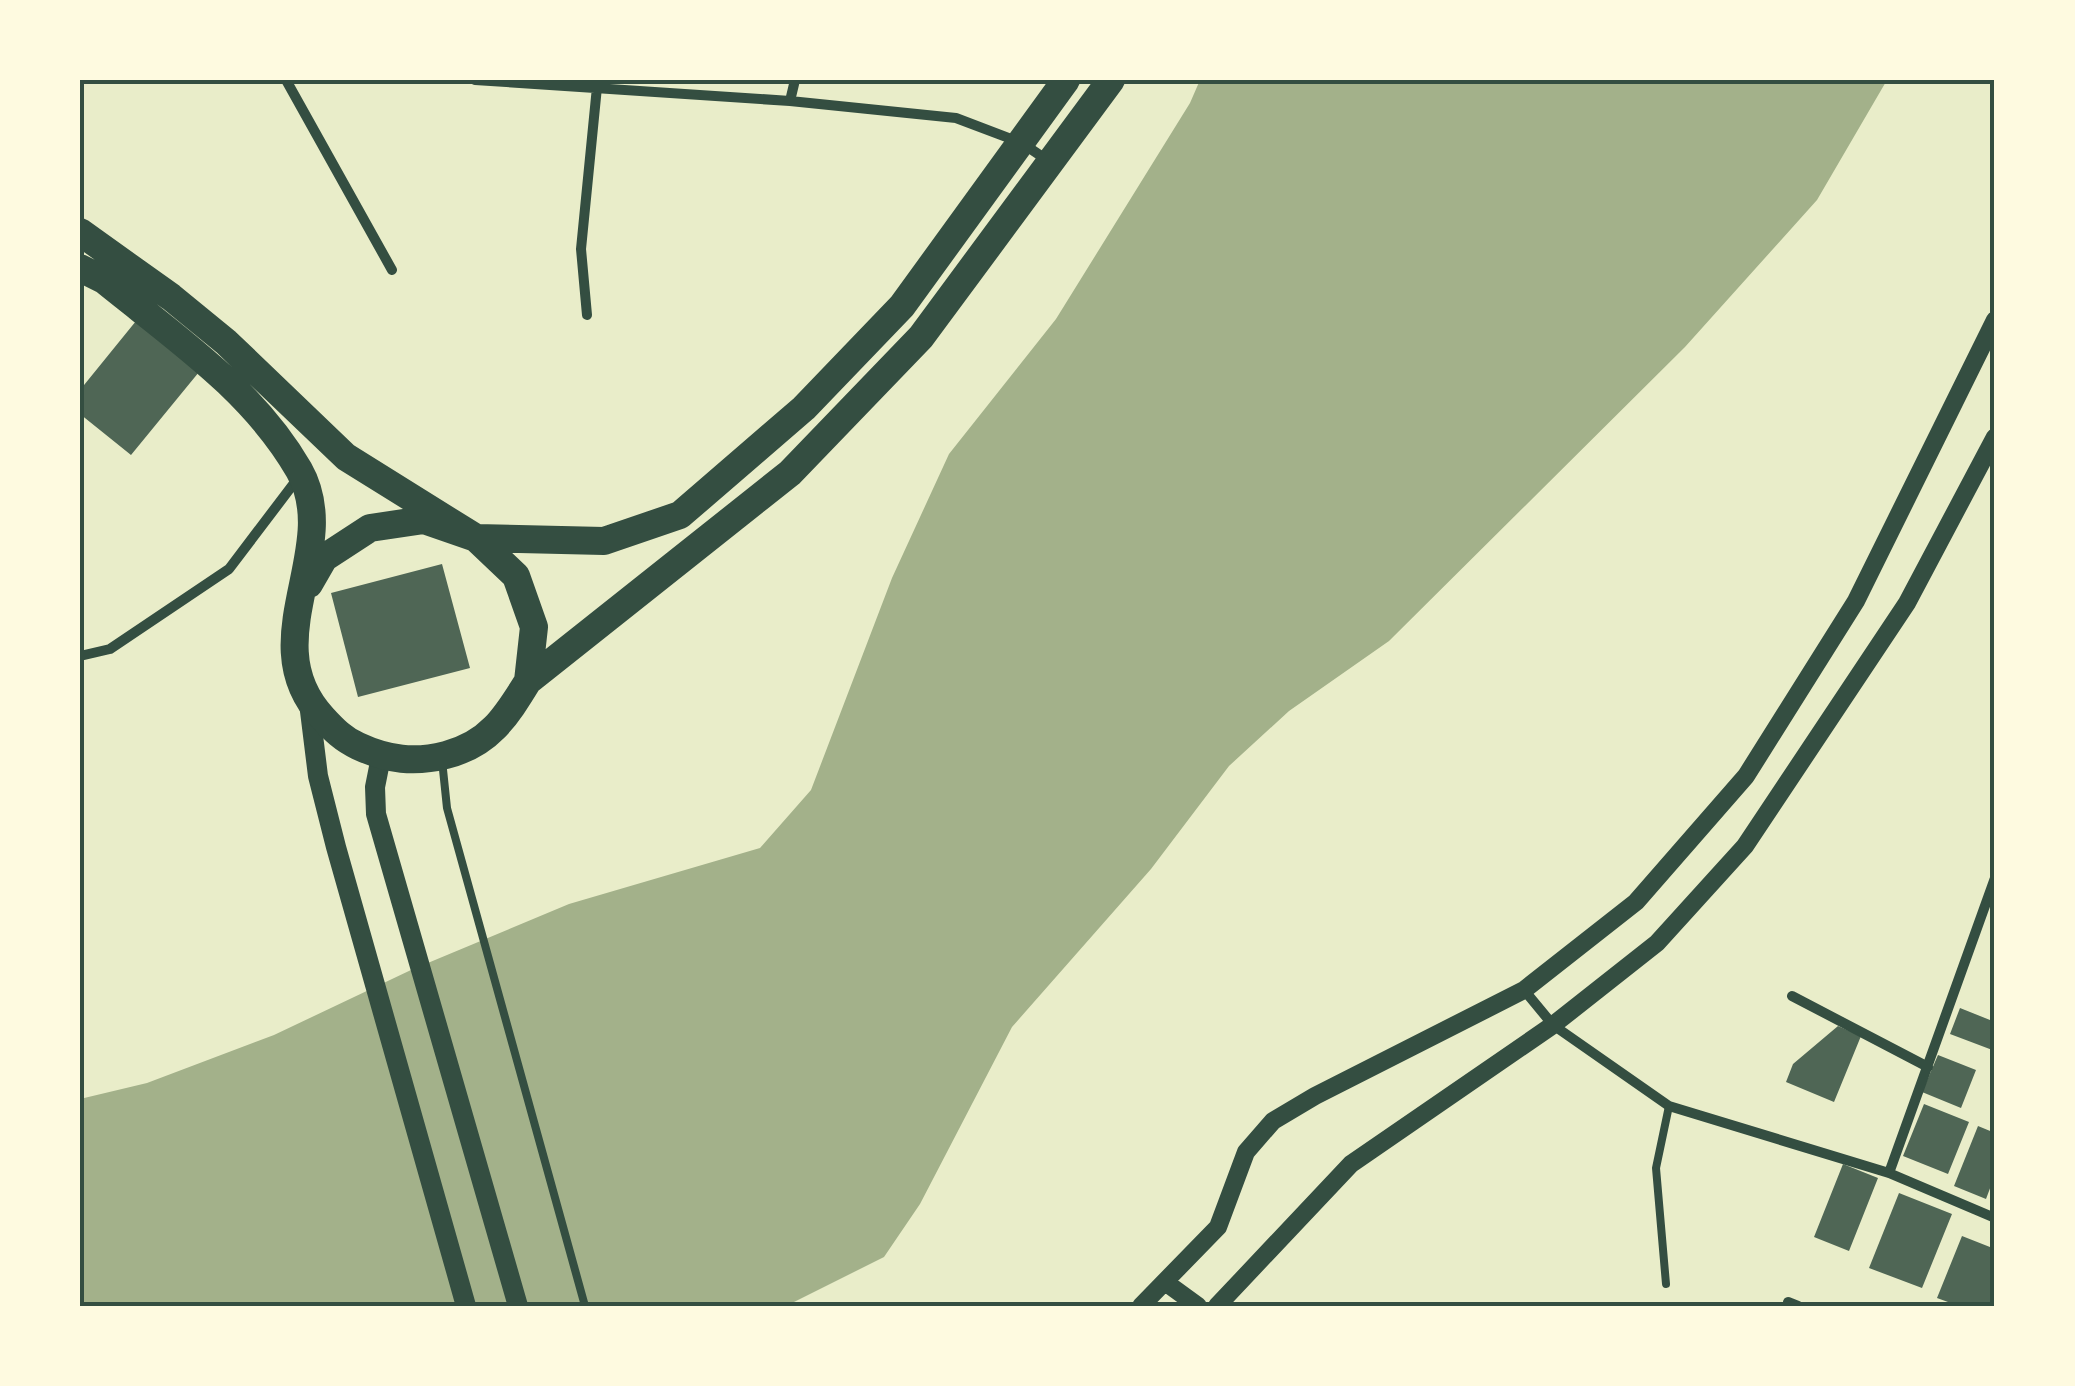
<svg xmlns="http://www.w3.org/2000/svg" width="2075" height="1386" font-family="'Asap Condensed',sans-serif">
	<rect width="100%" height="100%" fill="#e9edc9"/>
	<path fill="#a3b18a" d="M1200,80h687l-70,120 -132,147 -296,294 -100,70 -60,55 -78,103 -139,158 -92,177 -36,53 -98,49h-706v-207l67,-16 127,-48 137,-65 158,-66 191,-56 51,-58 81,-212 57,-124 107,-135 134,-216z"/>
	<path fill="#4f6655" d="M136,321l63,51 -68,83 -51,-41v-24z
		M442,564l28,104 -112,29 -27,-104z
		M1960,1008l35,14v29l-45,-17z
		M1838,1026l23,10 -27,66 -48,-20 7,-18z
		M1938,1055l38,15 -15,38 -39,-16z
		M1924,1104l45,18 -21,52 -45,-18z
		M1978,1126l17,7v42l-9,24 -32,-13z
		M1843,1164l35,14 -29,73 -35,-14z
		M1899,1193l53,21 -30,74 -53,-20z
		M1962,1236l33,13v57h-36l-22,-8z"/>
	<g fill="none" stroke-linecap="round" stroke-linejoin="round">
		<path stroke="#344e41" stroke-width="8" d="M442,760l5,48 138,498
			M1666,1284l-10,-116 13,-62"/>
		<path stroke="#344e41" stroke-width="10" d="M286,80l106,190
			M475,80l315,21 166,17 66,25 25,17
			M790,101l5,-21
			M587,315l-6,-66 16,-162
			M80,656l30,-7 119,-80 69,-91
			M1524,990l29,35 116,81 220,67 106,45
			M1792,996l136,71
			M1889,1173l106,-295
			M1788,1302l10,4"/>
		<path stroke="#344e41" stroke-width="18" d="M1165,1282l33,24
			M1141,1306l77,-79 28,-75 27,-31 42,-25 209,-106 112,-88 110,-126 110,-175 139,-281
			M1217,1306l134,-142 202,-139 104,-82 88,-97 162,-243 88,-166"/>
		<path stroke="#344e41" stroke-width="20" d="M309,703l9,73 18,71 130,459
			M381,757l-6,30 1,27 142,492"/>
		<path stroke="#344e41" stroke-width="28" d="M80,232l91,65 55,45 120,115 130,81 128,3 76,-26 124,-107 98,-102 164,-226
			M80,268l24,12c70,57 149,110 195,190 45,79 -48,171 24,248 11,12 20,21 35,28 30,14 57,17 88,9 43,-11 60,-38 82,-74l262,-208 131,-136 190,-257
			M309,584l15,-26 46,-30 54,-8 52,18 40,38 18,51 -6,54"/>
	</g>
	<rect width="2075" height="1386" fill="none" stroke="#fefae0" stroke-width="165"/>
	<rect x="82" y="82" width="1910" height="1222" fill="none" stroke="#344e41" stroke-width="4"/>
</svg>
